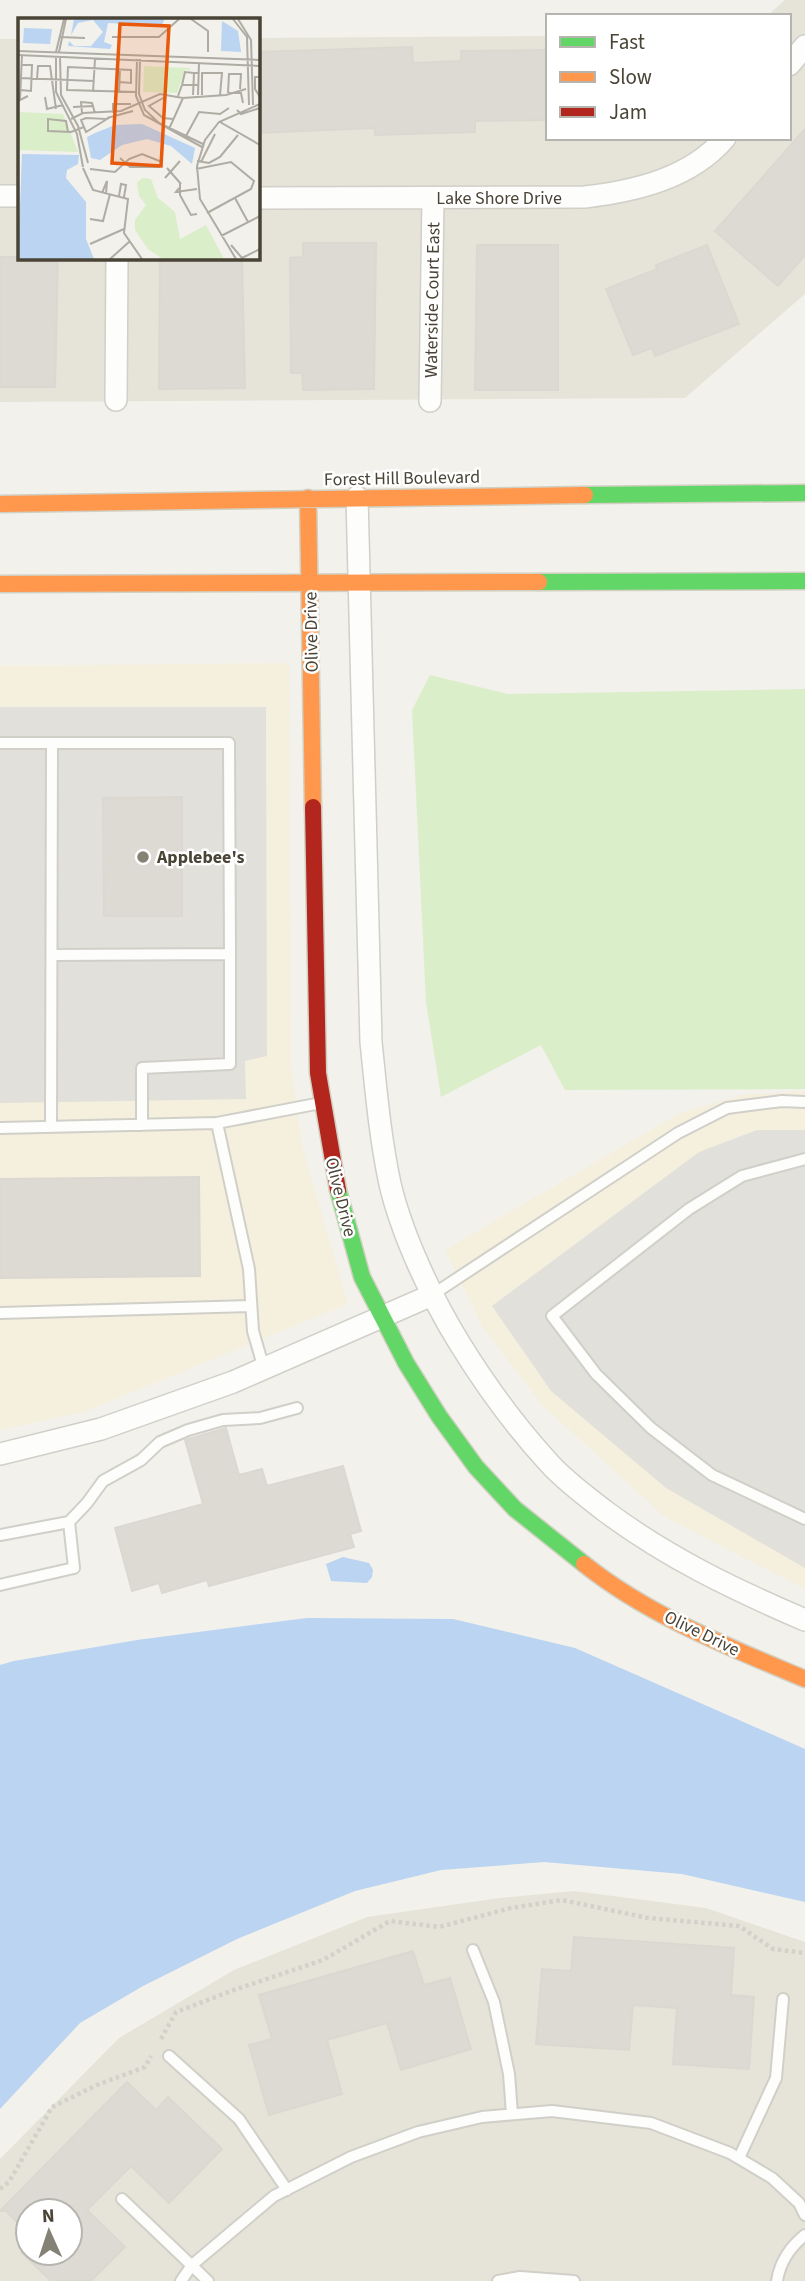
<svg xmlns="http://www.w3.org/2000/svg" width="805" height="2281" font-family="'Source Sans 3',sans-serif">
	<rect width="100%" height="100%" fill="#f2f1eb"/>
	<path fill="#e6e4d8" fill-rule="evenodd" d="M785,0h20v294l-120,104 -685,4v-363h19v218h238v-219l291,-2v102h241v-122h-22z
		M574,1891l132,17 99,34v339h-805v-122l119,-121 115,-68 133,-53 133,-19zM28,2211h42v42h-42z"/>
	<path fill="#f5efde" d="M289,663l2,401 11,82 46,158 -264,108 -84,18v-764z
		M805,1091v498l-140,-72 -122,-111 -60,-78 -38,-78 235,-137 62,-18z"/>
	<path fill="#dbeeca" d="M430,675l78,19 297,-5v400l-240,1 -24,-45 -100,52 -15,-95 -14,-292z"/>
	<path fill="#e1e0da" d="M0,707h266l1,349 -22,5 1,38 -246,4z
		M757,1130h48v438l-139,-80 -115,-97 -59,-85 207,-154z"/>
	<path fill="#bad4f2" d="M343,1557l26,6 4,7 -1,7 -5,6 -36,-2 -5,-17z
		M307,1618l146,1 122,29 230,101v153l-123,-28 -138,-12 -103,8 -86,21 -118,48 -94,47 -63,37 -80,86v-444l14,-4 123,-21z"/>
	<path fill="#dcdad3" stroke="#dbd8d1" stroke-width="2" d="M412,47l1,16 48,-2v-10l87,-1v70l-73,1v11l-100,3v-7l-118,5v-81z
		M805,129v126l-27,31 -63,-55z
		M303,243h73l-2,146 -71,1 -1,-17h-11l-1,-115 13,-1z
		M477,245h81v145h-83z
		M707,245l32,79 -84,32 -3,-8 -19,7 -27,-66 51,-20 -1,-4z
		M0,257h58l-3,130h-55z
		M160,257h82l3,131 -86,1z
		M182,797v119h-78l-1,-118z
		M199,1177l1,99 -200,2v-99z
		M226,1428l13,47 23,-6 5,17 76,-20 18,65 -11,3 4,13 -145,39 -2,-6 -45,13 -3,-10 -27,8 -17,-63 88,-24 -18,-64z
		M574,1937l160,11 -3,47 23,2 -5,72 -76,-5 4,-56 -44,-3 -4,45 -93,-6 6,-75 29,2z
		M413,1951l11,34 26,-7 21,71 -70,21 -14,-47 -60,17 15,54 -73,21 -20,-70 23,-6 -13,-44z
		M127,2082l29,28 12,-13 54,52 -53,54 -38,-37 -44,44 38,37 -34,34h-40l-29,-28h48v-42h-42v22l-22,-22h-6z"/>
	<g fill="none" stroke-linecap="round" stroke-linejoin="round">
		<defs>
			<path id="lane" d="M0,743h229l1,211 -178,1
				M217,1123l32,146 4,62 11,38
				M142,1125v-57l88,-4v-110
				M51,1127l1,-384
				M0,1128l217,-5 104,-20
				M805,1159l-63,17 -53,33 -137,107 44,58 55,54 61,47 93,44
				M432,1295l246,-162 49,-25 55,-7 23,1
				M0,1313l251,-7
				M0,1535l69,-13 18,-19 16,-22 38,-21 19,-18 28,-12 35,-10 37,-2 37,-10
				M0,1585l74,-17 -5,-46
				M473,1950l21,52 15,72 3,40
				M169,2056l70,63 48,71
				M739,2158l37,-80 7,-79
				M122,2199l86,82
				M181,2281l11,-16 82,-69 77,-39 67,-25 64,-15 70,-6 99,12 79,30 42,25 27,25 6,12
				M498,2281l22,-4 54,4
				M777,2281c3,-19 13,-34 28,-46"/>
			<path id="street" d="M789,65l16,-19
				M0,196h19
				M257,198l328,-1c51,-6 106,-19 140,-59
				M116,400l1,-143
				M430,401l3,-203
				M357,497l14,545c5,48 9,95 19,142 12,51 42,115 70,160 26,42 55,82 89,119 16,18 37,33 56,48 63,47 128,78 200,109
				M0,1454l101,-25 132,-47 199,-87"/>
			<path id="fast" d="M585,495l220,-2
				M539,582l266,-1
				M338,1190l24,87 44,86 33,53 37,51 39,42 69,55"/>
			<path id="slow" d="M308,498l5,309
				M0,504l585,-9
				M0,584l539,-2
				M584,1564c65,52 145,83 221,115"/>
			<path id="jam" d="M313,807l5,266 20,117"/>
		</defs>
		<use href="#lane" stroke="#d0cfc8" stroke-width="14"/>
		<use href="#street" stroke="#d0cfc8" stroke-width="24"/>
		<use href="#fast" stroke="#d2d0c2" stroke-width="19"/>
		<use href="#slow" stroke="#d2d0c2" stroke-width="19"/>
		<use href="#jam" stroke="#d2d0c2" stroke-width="19"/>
		<path stroke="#d2d1ca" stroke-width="4.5" stroke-dasharray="3.5 3.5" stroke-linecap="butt" d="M161,2039l15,-27 58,-22 89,-30 67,-39 49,6 72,-19 51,-8 86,18 91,8 34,23 32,4
			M0,2189l9,-7 43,-75 45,-22 48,-18 6,-11"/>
		<use href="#lane" stroke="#fdfdfc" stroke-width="10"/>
		<use href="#street" stroke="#fdfdfc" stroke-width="21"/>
		<use href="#fast" stroke="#63d668" stroke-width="16"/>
		<use href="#slow" stroke="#ff974d" stroke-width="16"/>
		<use href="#jam" stroke="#b3261e" stroke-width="16"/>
	</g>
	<circle fill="#848175" stroke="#fff" stroke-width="2.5" cx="143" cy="857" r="7"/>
	<g text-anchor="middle" stroke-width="5" stroke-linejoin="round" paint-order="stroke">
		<g font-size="18" fill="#494436" stroke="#fff">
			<text x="499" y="204">Lake Shore Drive</text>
			<text transform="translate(432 300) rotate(-89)" y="6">Waterside Court East</text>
			<text transform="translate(402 478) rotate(-1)" y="6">Forest Hill Boulevard</text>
			<text transform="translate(311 632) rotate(-91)" y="6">Olive Drive</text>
			<text transform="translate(341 1197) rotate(76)" y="6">Olive Drive</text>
			<text transform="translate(702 1633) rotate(26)" y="6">Olive Drive</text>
		</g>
		<g font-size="18" font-weight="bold" fill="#494436" stroke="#fff" text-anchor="start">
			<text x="157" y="863">Applebee's</text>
		</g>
	</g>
	<g transform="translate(18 18)">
		<rect width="242" height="242" fill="#f2f1eb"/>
		<path d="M126,48l46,2v2h-5l-8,23 -34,-1zM0,94l45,2 15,38 -60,-2zM124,160l9,1 7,19 17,14 5,27 26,-14 18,34h-61l-15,-10 -13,-19v-10l11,-15 -7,-9 -2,-13z" fill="#dbeeca"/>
		<path d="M56,1h90v2l-3,5 -53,-3 -4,19 8,3 -2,4 -42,-3 1,-5 5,5h17l12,-14 -10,-12 -15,3 -7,12zM204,3l16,10 3,21 -20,-1zM6,10l28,1 -2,15 -27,-1zM124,106l53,24 -3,16 -21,-18 -24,-7 -25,6 -22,15 -9,-2 -4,-21 8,-4 20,-8zM4,136l57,1 -1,9 -11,6 -1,8 20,24v37l8,20h-76z" fill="#bad4f2"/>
		<path fill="none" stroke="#aeaca3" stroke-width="2" d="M173,1l17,12v21M215,1l14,18 2,68M220,1l13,21 2,65M42,19l25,1M94,19h47l20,-18M0,33l242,9M38,34l8,-33M41,34l7,-33M0,37l242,11M4,37l-2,45 8,-4M38,39v35l21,42 6,33M42,39l1,38 17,31 10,37M119,41l-1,37 8,19 58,32M122,41l-1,35 6,16 14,13 44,21M242,59h-5v12l5,8M2,60l74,3M19,61l1,-13h12l6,43M102,64l11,1v-13l-63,-3 -1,23 69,2M164,67l3,-13 9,1M2,72l11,1 1,-26h-10M75,74l2,-33M101,75l1,-24M210,75l1,-19h12l-1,15M211,75h12l2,10M175,77l1,-22h4M180,77l1,-32M184,77v-22h20l-2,22M160,78l4,-11h16M27,79l2,12 16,-4M147,79l-16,9 14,12 10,1M55,89l21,-1M219,92l4,4 19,-6M64,95l-1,-11 11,1 3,10M95,95v-9h18M89,100l26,-7M53,101l12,-6 38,-2 39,-17 23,4M89,101l-21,13 -5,-12 5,-2zM202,104l40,23M151,111l14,-31 43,-3 20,-6M50,114l-2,-11 -18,-2v12l23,1 13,-5M168,118l13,-24 21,2 9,-6M102,140l10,9h30M179,143l12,2 11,-6 18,-22M183,144l14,-28M65,150l10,22 35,9 -4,34 18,26M149,150l14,16M72,151l25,3 14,-13 13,-5 20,8M178,151l35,-7 23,19 -3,8 -44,24M147,160l15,-17M162,165v12l11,20 6,-1M161,170l-3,4 21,-3M84,175l5,-12 -1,13M101,178l2,-12 5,1 -2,12M217,180l13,24M72,201l13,2 7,-27M203,218l39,-20M72,226l34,-15M213,227l11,13 18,-9M92,241l19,-17M218,241l-36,-60 -3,-33 8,-26 14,-18 41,-18"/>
		<path fill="#e8590c" fill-opacity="0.15" stroke="#e8590c" stroke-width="3.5" d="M102,6l49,2 -8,140 -49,-3z"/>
		<rect width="242" height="242" fill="none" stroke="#494436" stroke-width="3.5"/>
	</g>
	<rect x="546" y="14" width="245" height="126" fill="#ffffff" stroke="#b6b4af" stroke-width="2"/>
	<rect x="560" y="37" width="35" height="10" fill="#63d668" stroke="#b6b4af" stroke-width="2"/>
	<text x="609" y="49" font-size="21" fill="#494436">Fast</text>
	<rect x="560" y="72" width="35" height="10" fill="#ff974d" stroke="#b6b4af" stroke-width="2"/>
	<text x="609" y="84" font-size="21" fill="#494436">Slow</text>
	<rect x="560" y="107" width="35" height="10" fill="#b3261e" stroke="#b6b4af" stroke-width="2"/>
	<text x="609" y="119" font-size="21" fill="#494436">Jam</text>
	<g transform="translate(49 2232) rotate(357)"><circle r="33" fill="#ffffff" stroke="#b6b4af" stroke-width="2"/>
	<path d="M0-5L12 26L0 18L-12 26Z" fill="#848175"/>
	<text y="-10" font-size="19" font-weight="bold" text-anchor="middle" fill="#494436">N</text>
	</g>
</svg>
